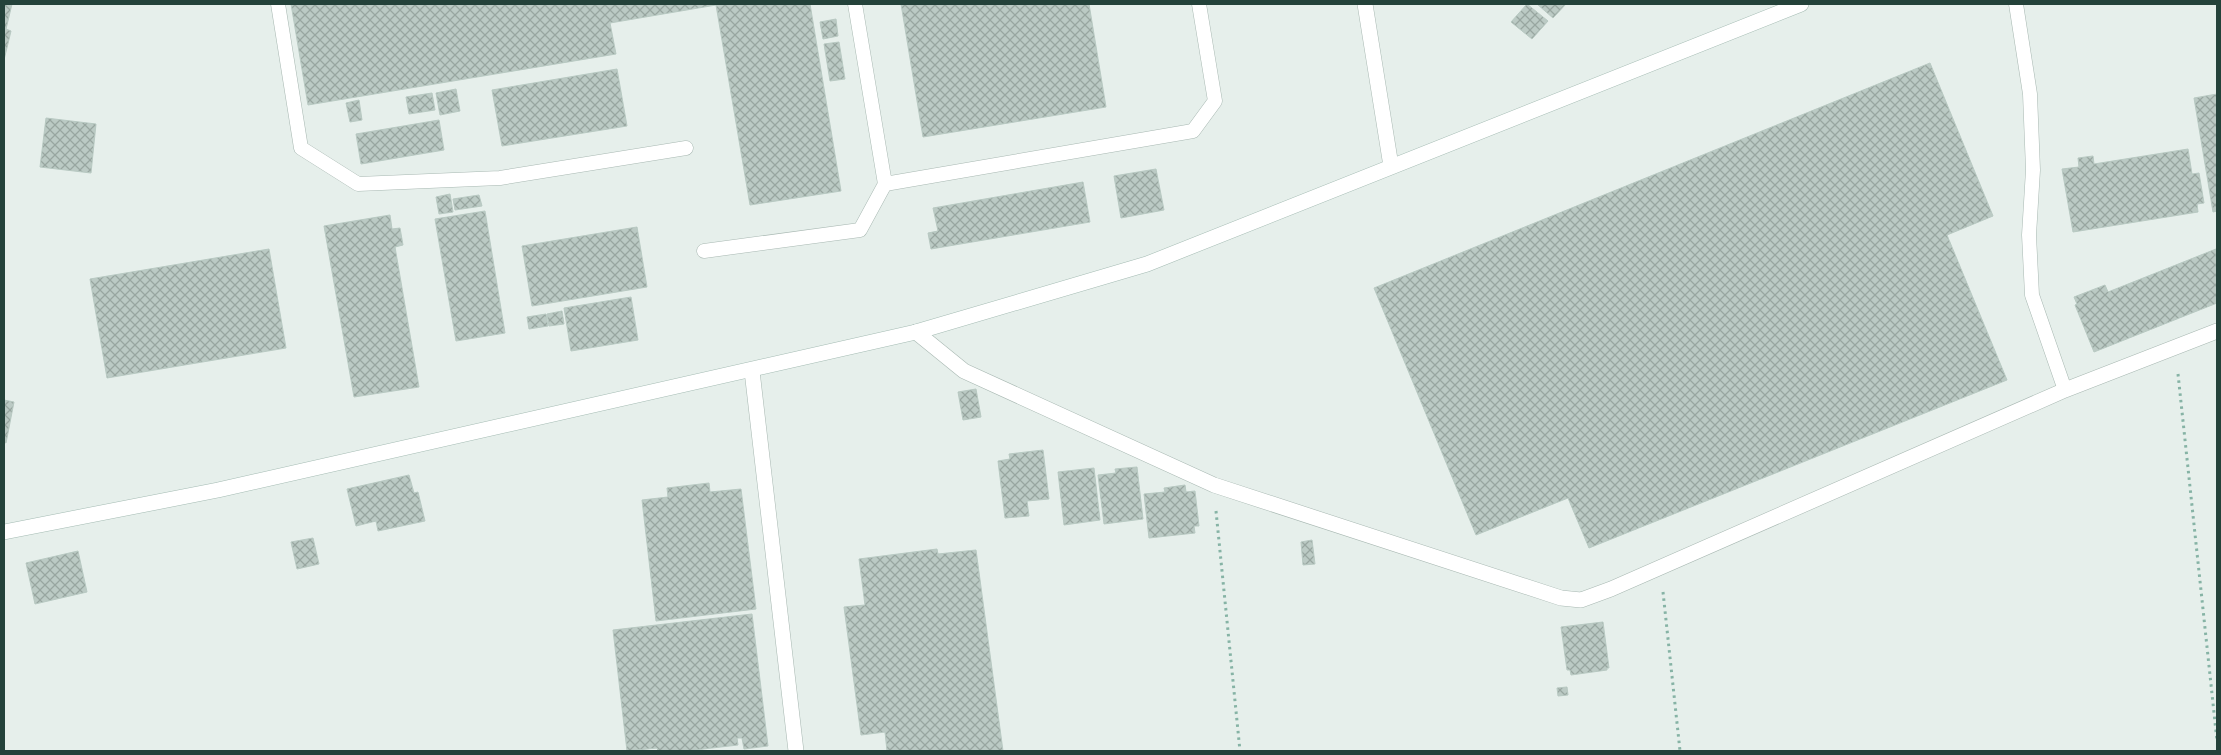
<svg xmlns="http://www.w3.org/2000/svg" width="2221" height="755" font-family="Quicksand,sans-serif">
	<defs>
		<pattern id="building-cross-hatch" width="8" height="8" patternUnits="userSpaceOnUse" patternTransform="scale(1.25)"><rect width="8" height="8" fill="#bbcac4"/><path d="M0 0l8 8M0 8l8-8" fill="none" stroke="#98a6a0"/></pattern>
	</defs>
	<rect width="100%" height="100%" fill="#e6efeb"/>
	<path fill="url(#building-cross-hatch)" stroke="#b8c9c2" d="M4,4h8l-6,25 5,2 -7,29z
		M291,4h519l31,187 -91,14 -34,-200 -106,18 6,31 -308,51z
		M901,4h188l17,103 -183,30z
		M1527,4l21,17 -16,18 -21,-17z
		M1537,4h29l-13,14z
		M836,19l2,17 -15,3 -3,-17z
		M839,42l6,37 -15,2 -6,-37z
		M1930,63l63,153 -46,19 60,145 -418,168 -21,-50 -92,37 -102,-247z
		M617,69l10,57 -125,20 -10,-56z
		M456,89l4,22 -20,4 -4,-22z
		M432,93l3,17 -26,4 -3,-17z
		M2217,94v117l-4,1 -19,-114z
		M359,100l3,20 -12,2 -4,-19z
		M46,118l50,6 -5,49 -51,-6z
		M439,120l5,30 -83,14 -5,-30z
		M2188,149l4,25 7,-1 5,30 -7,1 1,8 -125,20 -11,-63 17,-2 -1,-9 15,-2 1,8z
		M1156,169l8,41 -43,8 -7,-42z
		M1083,182l7,40 -159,27 -3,-16 10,-2 -5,-23z
		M450,194l3,18 -14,2 -3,-17z
		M479,195l3,11 -27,4 -2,-11z
		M485,211l20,122 -49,8 -21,-122z
		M390,215l2,14 8,-1 3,17 -8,2 24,140 -65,10 -30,-171z
		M637,227l10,60 -115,19 -10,-60z
		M269,249l17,99 -179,30 -17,-99z
		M2216,249l1,54 -123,49 -19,-47 2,-1 -3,-7 31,-12 3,7z
		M631,297l7,43 -67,11 -7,-43z
		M562,311l2,13 -15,2 -2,-12z
		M546,314l2,12 -19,3 -2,-12z
		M976,389l5,28 -18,3 -5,-28z
		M4,400l10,2 -8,41 -2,-1z
		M1043,450l6,49 -22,2 2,15 -24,2 -7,-57 12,-2 -1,-5z
		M1137,467l6,52 -39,5 -6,-49 18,-2 -1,-4z
		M1094,468l6,52 -36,5 -6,-53z
		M409,475l5,18 4,-1 7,29 -47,10 -2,-10 -20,5 -9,-37z
		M709,483l1,9 31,-3 15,120 -100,12 -14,-121 26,-3 -1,-9z
		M1185,485l1,7 9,-1 4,35h-5l1,7 -46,5 -5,-44 21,-2 -1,-4z
		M313,538l6,26 -22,5 -6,-27z
		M1312,540l3,24 -12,1 -2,-23z
		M937,549l1,5 38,-4 27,201h-116l-2,-19 -24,3 -17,-128 21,-2 -6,-46z
		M78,551l9,41 -52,12 -9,-41z
		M752,614l16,132 -24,3 -2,-11h-5l1,7 -52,6h-28l-1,-3 -30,3 -14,-121z
		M1603,622l6,46h-2v2l-36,5 -1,-5h-3l-6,-43z
		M1567,687l1,8 -10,1 -1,-8z"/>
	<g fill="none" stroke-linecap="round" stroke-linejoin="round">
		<defs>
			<path id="lane" d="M278,4l23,144 57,36 142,-6 186,-30
				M2016,4l14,90 3,76 -4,65 3,60 33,95
				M885,184l308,-53 22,-30 -16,-97
				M704,251l156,-21 25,-46 -30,-180"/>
			<path id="street" d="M1365,4l26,162
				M916,332l48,39 250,114 347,113 20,2 30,-11 454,-199 152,-59
				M752,371l44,380"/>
			<path id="secondary" d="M4,532l214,-42 698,-158 231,-68 654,-260"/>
		</defs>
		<use href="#lane" stroke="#a8b8b2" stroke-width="15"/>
		<use href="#street" stroke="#a8b8b2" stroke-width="16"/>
		<use href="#secondary" stroke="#a4bbb3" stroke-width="16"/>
		<path stroke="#86b3a5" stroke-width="3" stroke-dasharray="2.5 4" stroke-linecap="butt" d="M2178,374l39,367
			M1216,511l24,240
			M1663,592l17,159"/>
		<use href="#lane" stroke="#fff" stroke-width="14"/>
		<use href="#street" stroke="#fff" stroke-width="15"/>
		<use href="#secondary" stroke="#fff" stroke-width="15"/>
	</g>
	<rect width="2221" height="755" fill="none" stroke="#24423a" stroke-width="10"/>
</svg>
